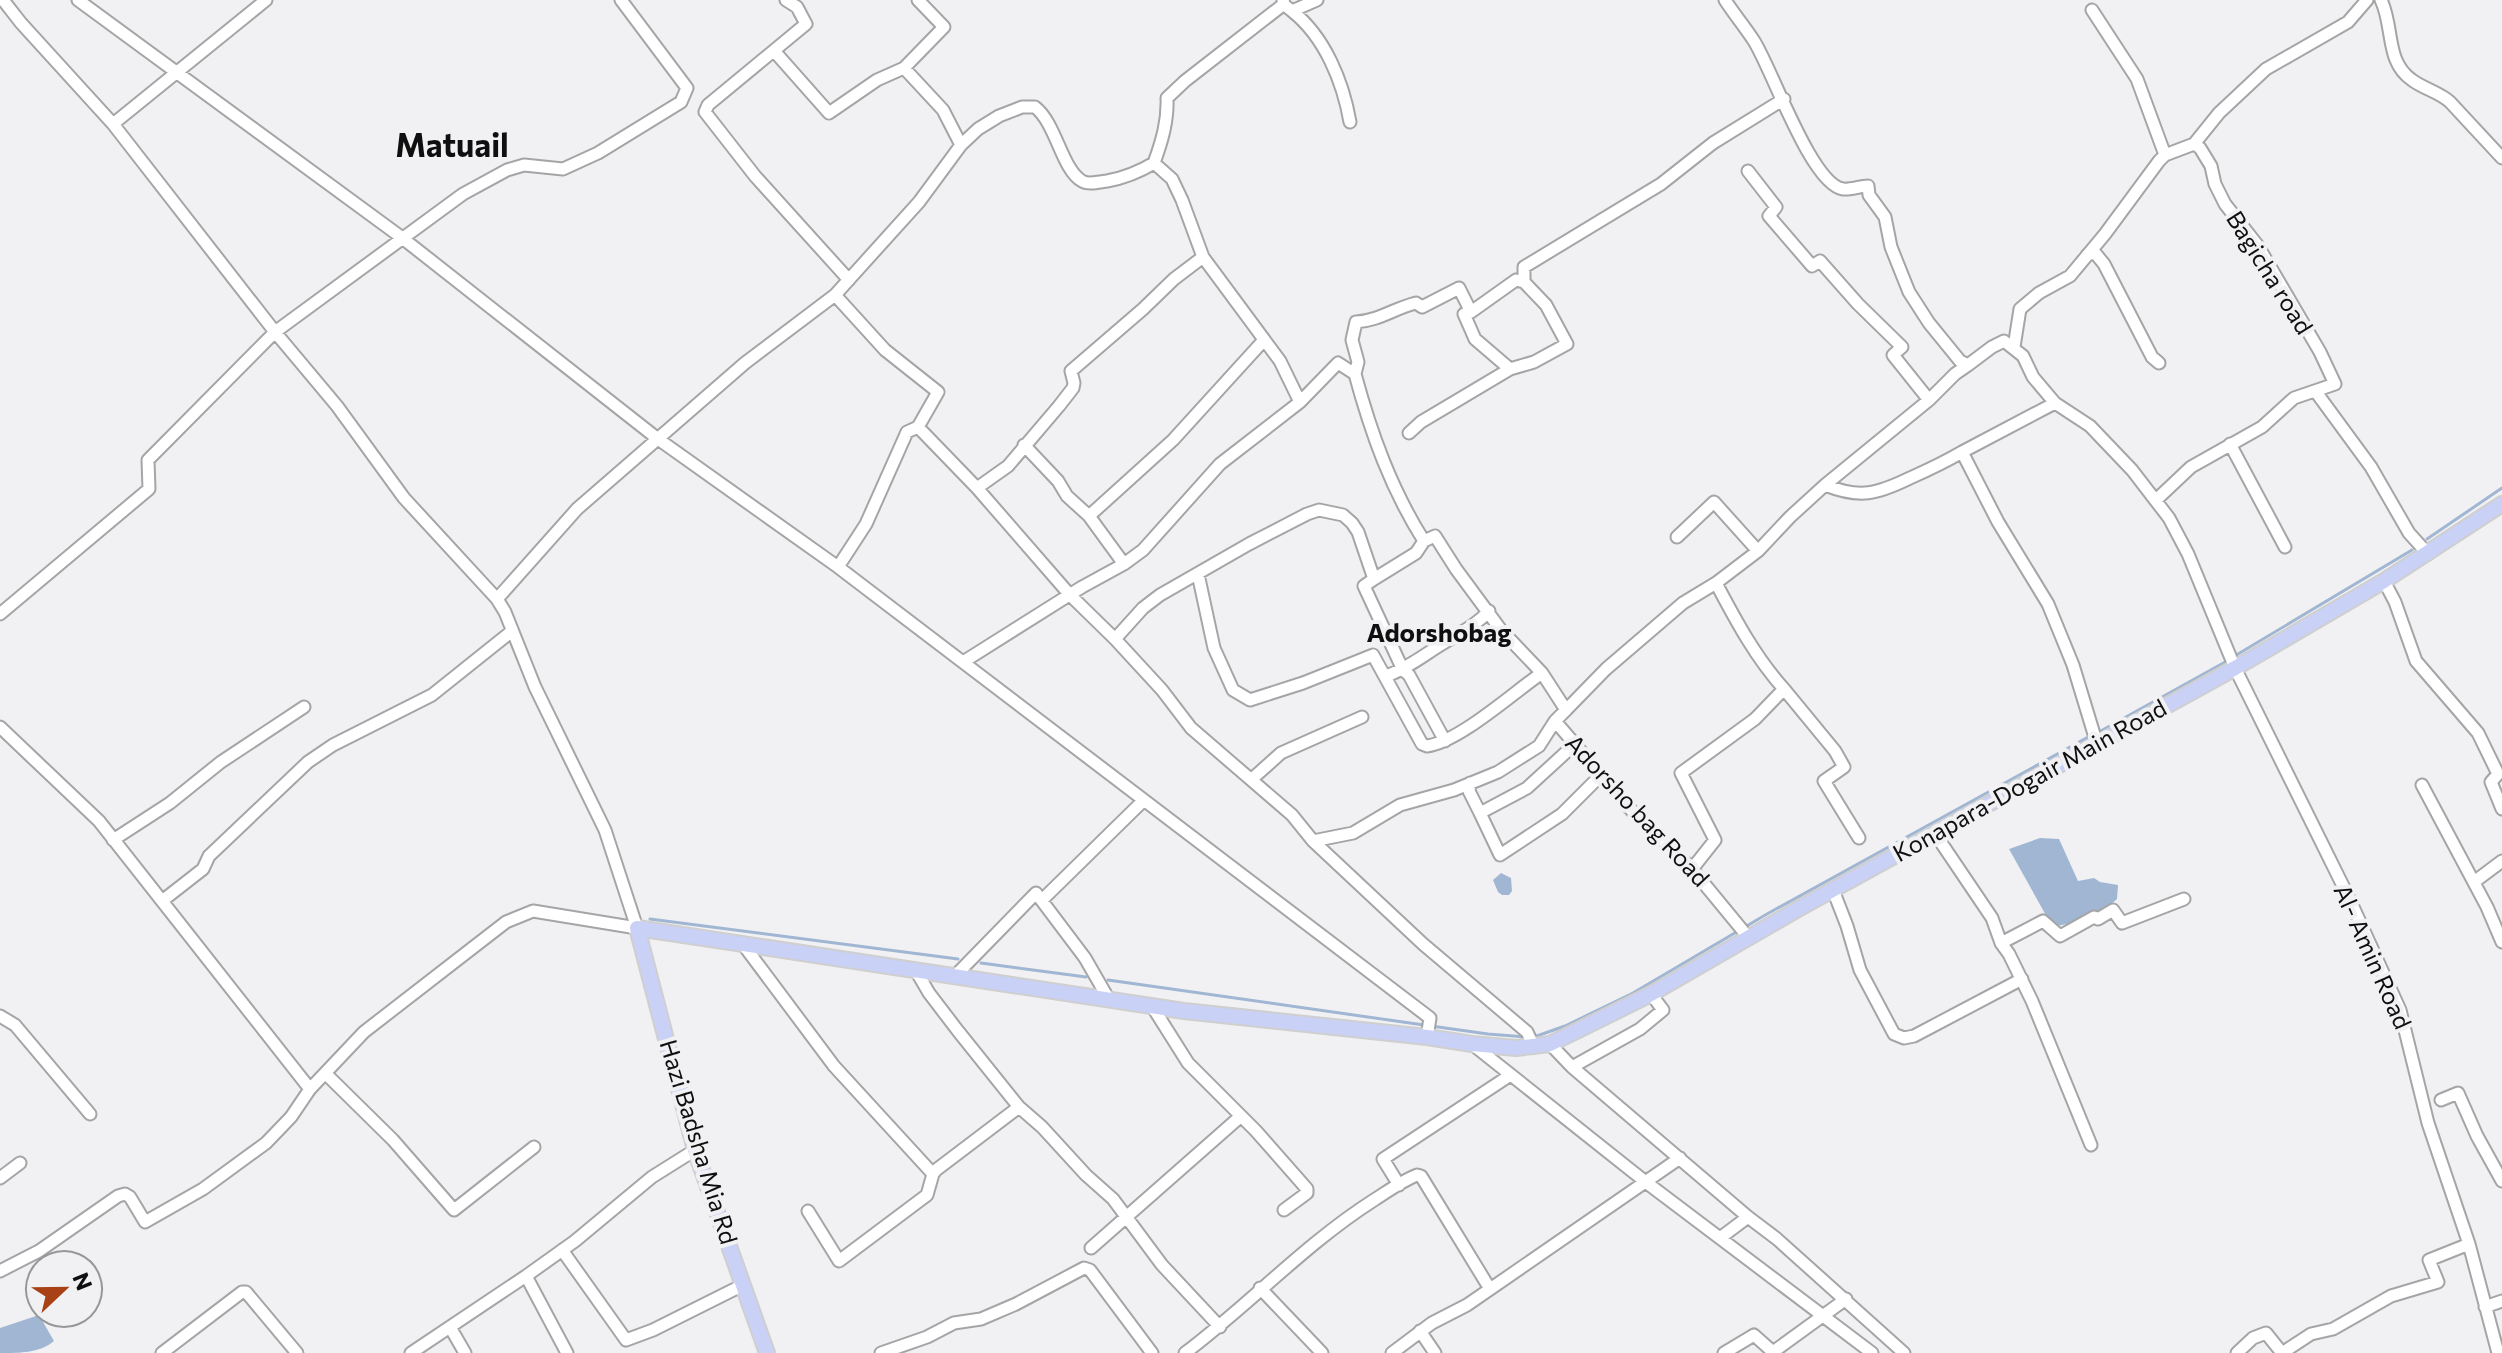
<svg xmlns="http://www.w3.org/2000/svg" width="2502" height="1353" font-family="Commissioner,sans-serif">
	<rect width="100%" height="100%" fill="#f1f1f4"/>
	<path fill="#a0b6d2" d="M2040,838l19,1 19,42 16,-3 6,4 18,3 -1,14c-14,13 -41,24 -60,27l-9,-7 -39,-70z
		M1501,873l10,5 1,13 -3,4h-7l-4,-3 -5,-12z
		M39,1315l15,26c-14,12 -33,12 -54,12v-25z"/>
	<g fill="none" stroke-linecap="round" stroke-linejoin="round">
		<path stroke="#a0b6d2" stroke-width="3" d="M2427,539l75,-51
			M2233,657l179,-107
			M2097,733l130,-72
			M650,919l308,40
			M981,963l105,14
			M1108,980l316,45
			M1431,1026l57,8 39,3
			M1534,1037l31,-11 68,-33 134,-79 323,-178"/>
		<defs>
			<path id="minor" d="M78,0l323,237 257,202 180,128 592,451 -3,19
				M786,0l11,7 9,17 -98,81 -3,7 50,64 94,104
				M918,0l26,27 -40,41 39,42 18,35
				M1725,0c9,14 20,27 29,41 18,28 57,143 89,148 6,1 18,-3 25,-3l1,9 16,22 6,30 18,45 20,31 31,38 8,4 24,-18 12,-6 19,15 10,21 22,26 35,23 42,44 37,48 19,36 47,114 114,230 51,112 28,113 41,121 29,109
				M2381,0c13,26 4,62 31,80 12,9 27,12 38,22l52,56
				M1287,7l5,4 25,-11
				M2092,10l45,69 28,76
				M1292,11c33,26 51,71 58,111
				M775,52l54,61 48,-33 27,-12
				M113,124l153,-124
				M1154,163c8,-22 14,-42 13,-65l18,-17 99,-77 -1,-4
				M1748,171l28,36 -7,9 43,50 8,-5 38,43 44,43 -9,8 36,45
				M2087,255l8,-2 9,11 48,93 7,6
				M835,295l50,55 53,42 -20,35 59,61 93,107 45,44 47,51 29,38 101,87 21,26 110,103 104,88 7,15
				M1471,312l-7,2 11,25 35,30
				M2014,347l6,-38 19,-16 31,-17 35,-42 54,-73 6,-6 29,-11 25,-31 47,-44 82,-47 19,-22
				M1355,374l3,-12 -6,-22 4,-18c22,-1 39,-14 60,-19l6,4 37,-19 12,24 45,-32 8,2v-15l137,-83 52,-41 71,-44
				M2316,392l55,75 38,66 19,21
				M2055,403l-93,49 36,70 50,82 25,61 24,79
				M1409,433l12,-11 89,-53 24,-7 33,-18 -21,-39 -22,-23
				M2230,444l55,103
				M1024,445l34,36 9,15 22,20 35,48
				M1825,485c35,14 52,9 85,-7 18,-8 35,-16 52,-26
				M977,488l31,-22 51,-60 14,-18 1,-5 -3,-12 72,-62 31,-30 29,-22
				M2156,500l35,-33 71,-40 32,-29 41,-14 -15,-32 -62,-106 -33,-42 -10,-20 -4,-18 -11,-18 -6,-4
				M1089,516l84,-76 91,-100
				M1677,537l37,-35 44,49
				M838,567l28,-43 41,-92 11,-5
				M1198,574l16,74 19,42 17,10 53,-17 70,-28 49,89 5,2c32,-4 87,-54 115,-73
				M1374,579l42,-26 8,-12
				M2384,581l11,21 21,59 62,72 20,41 -7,8 11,27
				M497,599l80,-90 168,-146 90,-68 84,-93 42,-57 17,-16 21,-13 23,-9h13c21,16 27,63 47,74 6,4 17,1 25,0 17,-3 32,-9 47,-18l18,16 10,21 21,57 77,104 20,41 38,-39 17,11c16,59 36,115 69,167l11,-5 21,33 45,61 41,43 24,37 -11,11 78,91 59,57 56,68
				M0,614l149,-125 -1,-29 127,-128 188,-138 44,-24 17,-5 39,4 35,-16 83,-51 6,-14 -66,-88
				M1115,639l28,-31 17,-13 89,-51 58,-30 12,-4 24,5 9,8 6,9 16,47 -10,7 39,84 6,5 36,66
				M963,662l119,-75 42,-23 19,-14 77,-86 80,-62
				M1386,676c23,-8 40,-23 61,-35 16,-10 29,-16 42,-30
				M1784,689l51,62 9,16 -20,14 35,57
				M1566,710l40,-41 77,-66 33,-20 42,-32 32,-34 35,-32 104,-85 26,-26 13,-9
				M0,727l99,94 211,268
				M1252,779l29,-26 81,-36
				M1470,783l-1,8 11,22 47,-25 48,-44
				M2422,785l65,122 15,35
				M1480,813l20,42 62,-41 39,-39
				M1940,832l2,12 50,74 9,25 8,11 23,47 59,144
				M113,840l57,-37 51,-41 83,-55
				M1313,841l40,-8 47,-28 54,-15 44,-18 41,-26 16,-25
				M1692,869l23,-29 -34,-67 74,-54 29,-30c-28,-31 -48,-68 -68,-106
				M2474,882l28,-21
				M1833,890l14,36 13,44 34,64 10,4 10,-2 108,-57
				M1042,900l102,-100
				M162,901l41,-32 6,-13 99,-94 25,-17 99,-50 80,-64
				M742,943l92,123 99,108
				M2001,943l42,-22 17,15 34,-19 4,2 15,-9 9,13 62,-24
				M915,969l14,24 29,38 61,76 23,20 44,48 27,24 49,66 58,62
				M954,977l82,-84 49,65 23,40
				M1152,1006l36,57 68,68 51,58v4l-23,17
				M0,1016l15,9 75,89
				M1472,1044l175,139 225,170
				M1550,1044l22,23 176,150 29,22 127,114
				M1572,1067l68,-38 23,-19 -12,-16
				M325,1073l68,67 61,70 80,-63
				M2441,1100l17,-7 19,43 25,45
				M0,1178l20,-15
				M1399,1185l-16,-26 126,-83
				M808,1211l31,50 88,-66 6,-21 3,-4 83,-63
				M1720,1238l28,-21
				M1091,1248l150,-132
				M562,1250l64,90 27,-10 90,-45
				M0,1271l39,-20 79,-55 7,-2 5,3 15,25 58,-33 63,-46 25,-26 19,-28 54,-57 142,-110 27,-11 104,17 -32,-98 -70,-143 -30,-75 -8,-13 -93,-101 -67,-92 -62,-74 -162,-208 -92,-101 -18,-23
				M526,1276l41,77
				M1260,1288l62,65
				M2485,1307l17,-6
				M450,1327l15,26
				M1420,1331l15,22
				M162,1353l80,-61h4l51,61
				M411,1353l115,-77 49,-35 77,-64 43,-27
				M881,1353l46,-16 27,-14 27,-4 35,-15 68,-36 6,2 62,83
				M1185,1353c65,-49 120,-109 189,-153 14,-9 28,-19 43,-25l4,1 69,113
				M1392,1353l40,-30 35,-18 213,-147
				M1724,1353l30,-18 19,17 73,-53
				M2237,1353l16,-15 13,-5 16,20 29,-19 22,-5 58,-33 47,-14 -9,-22 40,-16"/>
			<path id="major" d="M767,1353l-72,-203 -58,-222 547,83 243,26 45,7 44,4 34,-4 101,-50 147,-85 437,-241 149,-87 118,-77"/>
		</defs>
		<use href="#minor" stroke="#a5a5a7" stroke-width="15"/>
		<use href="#major" stroke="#cfcfcf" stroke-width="18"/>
		<use href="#minor" stroke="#fff" stroke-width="11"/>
		<use href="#major" stroke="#cad1f7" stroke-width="14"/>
	</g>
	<g text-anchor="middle" stroke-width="8" stroke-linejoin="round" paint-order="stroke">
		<g font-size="24" fill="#0f0f10" stroke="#f1f1f4">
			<text transform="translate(2269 273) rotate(58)" y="8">Bagicha road</text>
			<text transform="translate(2030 781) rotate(-29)" y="8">Konapara-Dogair Main Road</text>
			<text transform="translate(1637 811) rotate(47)" y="8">Adorsho bag Road</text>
			<text transform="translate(2372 957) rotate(66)" y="8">Al- Amin Road</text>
			<text transform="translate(698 1142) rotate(73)" y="8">Hazi Badsha Mia Rd</text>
		</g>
		<g font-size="26" font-weight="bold" fill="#0f0f10" stroke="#f1f1f4">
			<text x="1439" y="642">Adorshobag</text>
		</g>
		<g font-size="32" font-weight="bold" fill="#0f0f10" stroke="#f1f1f4">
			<text x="452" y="157">Matuail</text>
		</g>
	</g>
	<g transform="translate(64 1289) rotate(68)"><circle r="38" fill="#f1f1f4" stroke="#979799" stroke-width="2"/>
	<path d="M0-6L14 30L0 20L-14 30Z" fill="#a84216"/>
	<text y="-12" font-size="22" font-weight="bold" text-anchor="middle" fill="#0f0f10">N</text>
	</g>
</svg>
